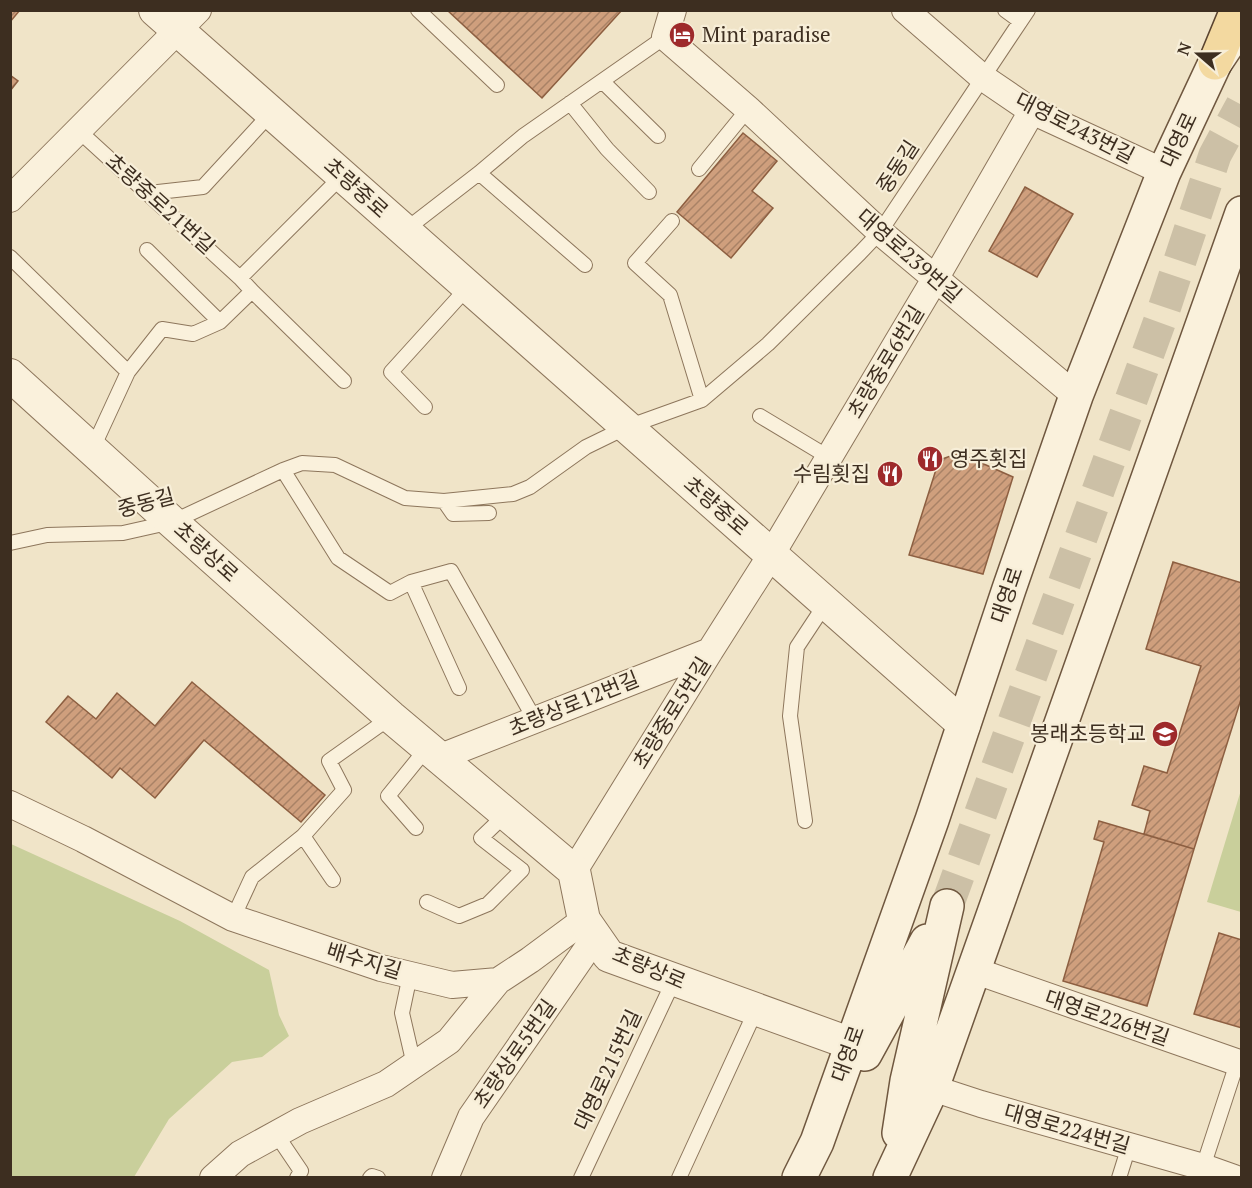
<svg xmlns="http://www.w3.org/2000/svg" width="1252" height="1188" font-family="'PT Serif','Noto Sans KR',serif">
	<defs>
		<pattern id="building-hatch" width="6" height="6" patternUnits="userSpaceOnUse" patternTransform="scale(1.5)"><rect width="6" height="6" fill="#cf9f7d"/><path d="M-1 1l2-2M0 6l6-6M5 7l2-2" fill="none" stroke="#a98266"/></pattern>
	</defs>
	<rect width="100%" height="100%" fill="#f0e4c8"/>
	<path fill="#c9cf9b" d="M1241,790l1,122h-1l-34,-10z
		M11,844l169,77 89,49 10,45 10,21 -27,21 -30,5 -63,57 -35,58h-123z"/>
	<path fill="url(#building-hatch)" stroke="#8d5f41" stroke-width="1.5" d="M10,10h10l-10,12z
		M447,10h175l-80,88z
		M10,75l8,6 -8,10z
		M743,133l34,28 -25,30 21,17 -42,50 -54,-46z
		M1025,187l48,27 -36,63 -48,-26z
		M959,453l54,24 -30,97 -74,-19 30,-95z
		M1173,562l69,21v113l-48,153 -50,-15 6,-23 -18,-6 12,-39 23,7 34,-107 -55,-17z
		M192,682l133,113 -24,27 -97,-82 -49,58 -35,-30 -8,10 -66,-56 22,-26 28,23 21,-26 38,33z
		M1099,821l95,28 -47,157 -84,-25 41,-139 -10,-3z
		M1219,933l23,7v88l-48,-14z"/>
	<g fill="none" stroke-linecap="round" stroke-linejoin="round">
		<path stroke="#ccc0a6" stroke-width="33" stroke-dasharray="33 16" stroke-linecap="butt" d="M947,906l215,-591 53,-160 27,-50"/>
		<defs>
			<path id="service" d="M418,10l79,75
				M1005,10l15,11
				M602,81l56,55
				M570,103l37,46 42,43
				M79,131l161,147
				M699,169l49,-60
				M479,173l106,92
				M149,193l54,-6 68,-74
				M672,221l-37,42 35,32 32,105
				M404,231l75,-58 44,-37 142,-99
				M147,250l73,72
				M10,257l118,115
				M252,291l92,90
				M425,407l-34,-35 77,-85
				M760,416l70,42
				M92,450l36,-78 34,-43 31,5 27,-12 32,-31 -12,-13 102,-102
				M283,470l55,88 52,35 21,-11 40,-11 84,149
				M444,501l9,13 36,-1
				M10,543l37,-8 76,-2 49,-11 111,-52 19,-7 33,2 70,33 39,3 69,-7 17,-7 56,-40 41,-20 75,-27 66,-56 92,-91 20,-21 148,-222
				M411,582l48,106
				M805,821l-15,-105 7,-69 29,-44
				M416,828l-28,-32 39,-48
				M333,880l-30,-44 41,-46 -15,-29 62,-44
				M427,902l32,14 29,-12 34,-34 -41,-32 25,-24
				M233,918l19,-41 51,-41
				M410,975l-8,38 12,52
				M276,1134l25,37 -4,7
				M1202,1173l1,-6 34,-104
				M370,1178l2,-2 6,2
				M581,1178l93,-198
				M679,1178l77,-168
				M1119,1178l10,-32"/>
			<path id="minor" d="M673,10l-8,27 83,72 132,123 196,164
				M905,10l77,67 50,34 132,61
				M10,199l188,-189
				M438,758l272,-107
				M10,804l73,35 150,79 148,50 71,17 46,-4
				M574,871l136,-220 61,-96 164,-276 97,-168
				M973,970l269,94
				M932,1088l49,16 222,63 31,11
				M213,1178l27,-24 60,-33 86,-37 63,-43 49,-60 32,-21 54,-40
				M445,1178l26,-61 125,-181"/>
			<path id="tertiary" d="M155,10l809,715
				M10,375l162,147 219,195 183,154 10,49 25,36 243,88"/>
			<path id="secondary" d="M865,1054l62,-113
				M899,1133l8,-52 40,-175
				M799,1178l18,-36 115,-322 77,-231 67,-193 88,-224 51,-109 16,-24
				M890,1178l42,-90 310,-875"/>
			<path id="primary" d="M1215,63l22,-53"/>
		</defs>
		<use href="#service" stroke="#8d765c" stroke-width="16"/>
		<use href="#minor" stroke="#8d765c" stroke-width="28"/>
		<use href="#tertiary" stroke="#8d765c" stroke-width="34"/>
		<use href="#secondary" stroke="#6f573f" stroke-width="36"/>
		<use href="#primary" stroke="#5b4430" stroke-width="36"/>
		<use href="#service" stroke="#faf1dc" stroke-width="14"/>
		<use href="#minor" stroke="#faf1dc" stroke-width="26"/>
		<use href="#tertiary" stroke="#faf1dc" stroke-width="32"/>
		<use href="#secondary" stroke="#faf1dc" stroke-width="33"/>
		<use href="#primary" stroke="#f3d9a0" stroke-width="33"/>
	</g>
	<defs>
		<symbol id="hotel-disc" viewBox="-11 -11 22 22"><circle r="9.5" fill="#9e2a2b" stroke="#f7eed8"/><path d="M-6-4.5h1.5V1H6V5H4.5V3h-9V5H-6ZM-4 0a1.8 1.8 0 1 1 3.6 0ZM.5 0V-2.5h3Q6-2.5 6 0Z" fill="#fff"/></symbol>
		<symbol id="restaurant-disc" viewBox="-11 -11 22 22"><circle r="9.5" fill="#9e2a2b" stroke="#f7eed8"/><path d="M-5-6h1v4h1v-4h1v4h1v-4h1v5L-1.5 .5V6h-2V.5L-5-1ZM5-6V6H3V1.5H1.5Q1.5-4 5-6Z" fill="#fff"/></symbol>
		<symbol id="school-disc" viewBox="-11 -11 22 22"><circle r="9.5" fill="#9e2a2b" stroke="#f7eed8"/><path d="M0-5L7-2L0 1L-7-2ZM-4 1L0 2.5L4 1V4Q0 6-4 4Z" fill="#fff"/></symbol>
	</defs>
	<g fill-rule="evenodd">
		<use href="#hotel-disc" x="667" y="20" width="30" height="30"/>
		<use href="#restaurant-disc" x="915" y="444" width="30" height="30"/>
		<use href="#restaurant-disc" x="875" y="459" width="30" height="30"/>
		<use href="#school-disc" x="1150" y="719" width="30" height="30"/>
	</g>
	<g text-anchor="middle" stroke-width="4.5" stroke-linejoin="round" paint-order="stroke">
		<g font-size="21" fill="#3d2e20" stroke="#f7eed8" text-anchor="start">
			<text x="702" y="42">Mint paradise</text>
			<text x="950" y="466">영주횟집</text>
			<text x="870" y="481" text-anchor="end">수림횟집</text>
			<text x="1146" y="741" text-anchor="end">봉래초등학교</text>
		</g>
		<g font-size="21" fill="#3d2e20" stroke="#f7eed8">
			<text transform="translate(1075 128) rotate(27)" y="7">대영로243번길</text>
			<text transform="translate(1179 140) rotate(-65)" y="7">대영로</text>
			<text transform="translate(898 167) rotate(-57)" y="7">중동길</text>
			<text transform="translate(356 188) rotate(42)" y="7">초량중로</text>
			<text transform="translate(160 204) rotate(42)" y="7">초량중로21번길</text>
			<text transform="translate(909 256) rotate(41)" y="7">대영로239번길</text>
			<text transform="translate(886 362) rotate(-59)" y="7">초량중로6번길</text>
			<text transform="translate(146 503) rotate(-15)" y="7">중동길</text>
			<text transform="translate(716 506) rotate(41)" y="7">초량중로</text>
			<text transform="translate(206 552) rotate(42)" y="7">초량상로</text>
			<text transform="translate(1007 595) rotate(-71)" y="7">대영로</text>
			<text transform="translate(574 704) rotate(-22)" y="7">초량상로12번길</text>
			<text transform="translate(672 713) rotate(-58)" y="7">초량중로5번길</text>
			<text transform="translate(364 961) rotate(17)" y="7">배수지길</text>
			<text transform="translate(649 968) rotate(23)" y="7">초량상로</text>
			<text transform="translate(1107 1018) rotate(19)" y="7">대영로226번길</text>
			<text transform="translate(515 1054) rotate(-55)" y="7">초량상로5번길</text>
			<text transform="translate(848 1054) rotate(-70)" y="7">대영로</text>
			<text transform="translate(608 1070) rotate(-65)" y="7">대영로215번길</text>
			<text transform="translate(1067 1129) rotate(16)" y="7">대영로224번길</text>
		</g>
	</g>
	<rect width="1252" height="1188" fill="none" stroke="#3d2e20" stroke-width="24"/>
	<g transform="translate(1198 54) rotate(290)" stroke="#f7eed8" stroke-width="4.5" paint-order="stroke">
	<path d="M0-4.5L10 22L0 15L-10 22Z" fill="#3d2e20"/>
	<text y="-9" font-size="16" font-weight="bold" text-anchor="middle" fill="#3d2e20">N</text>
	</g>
</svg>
